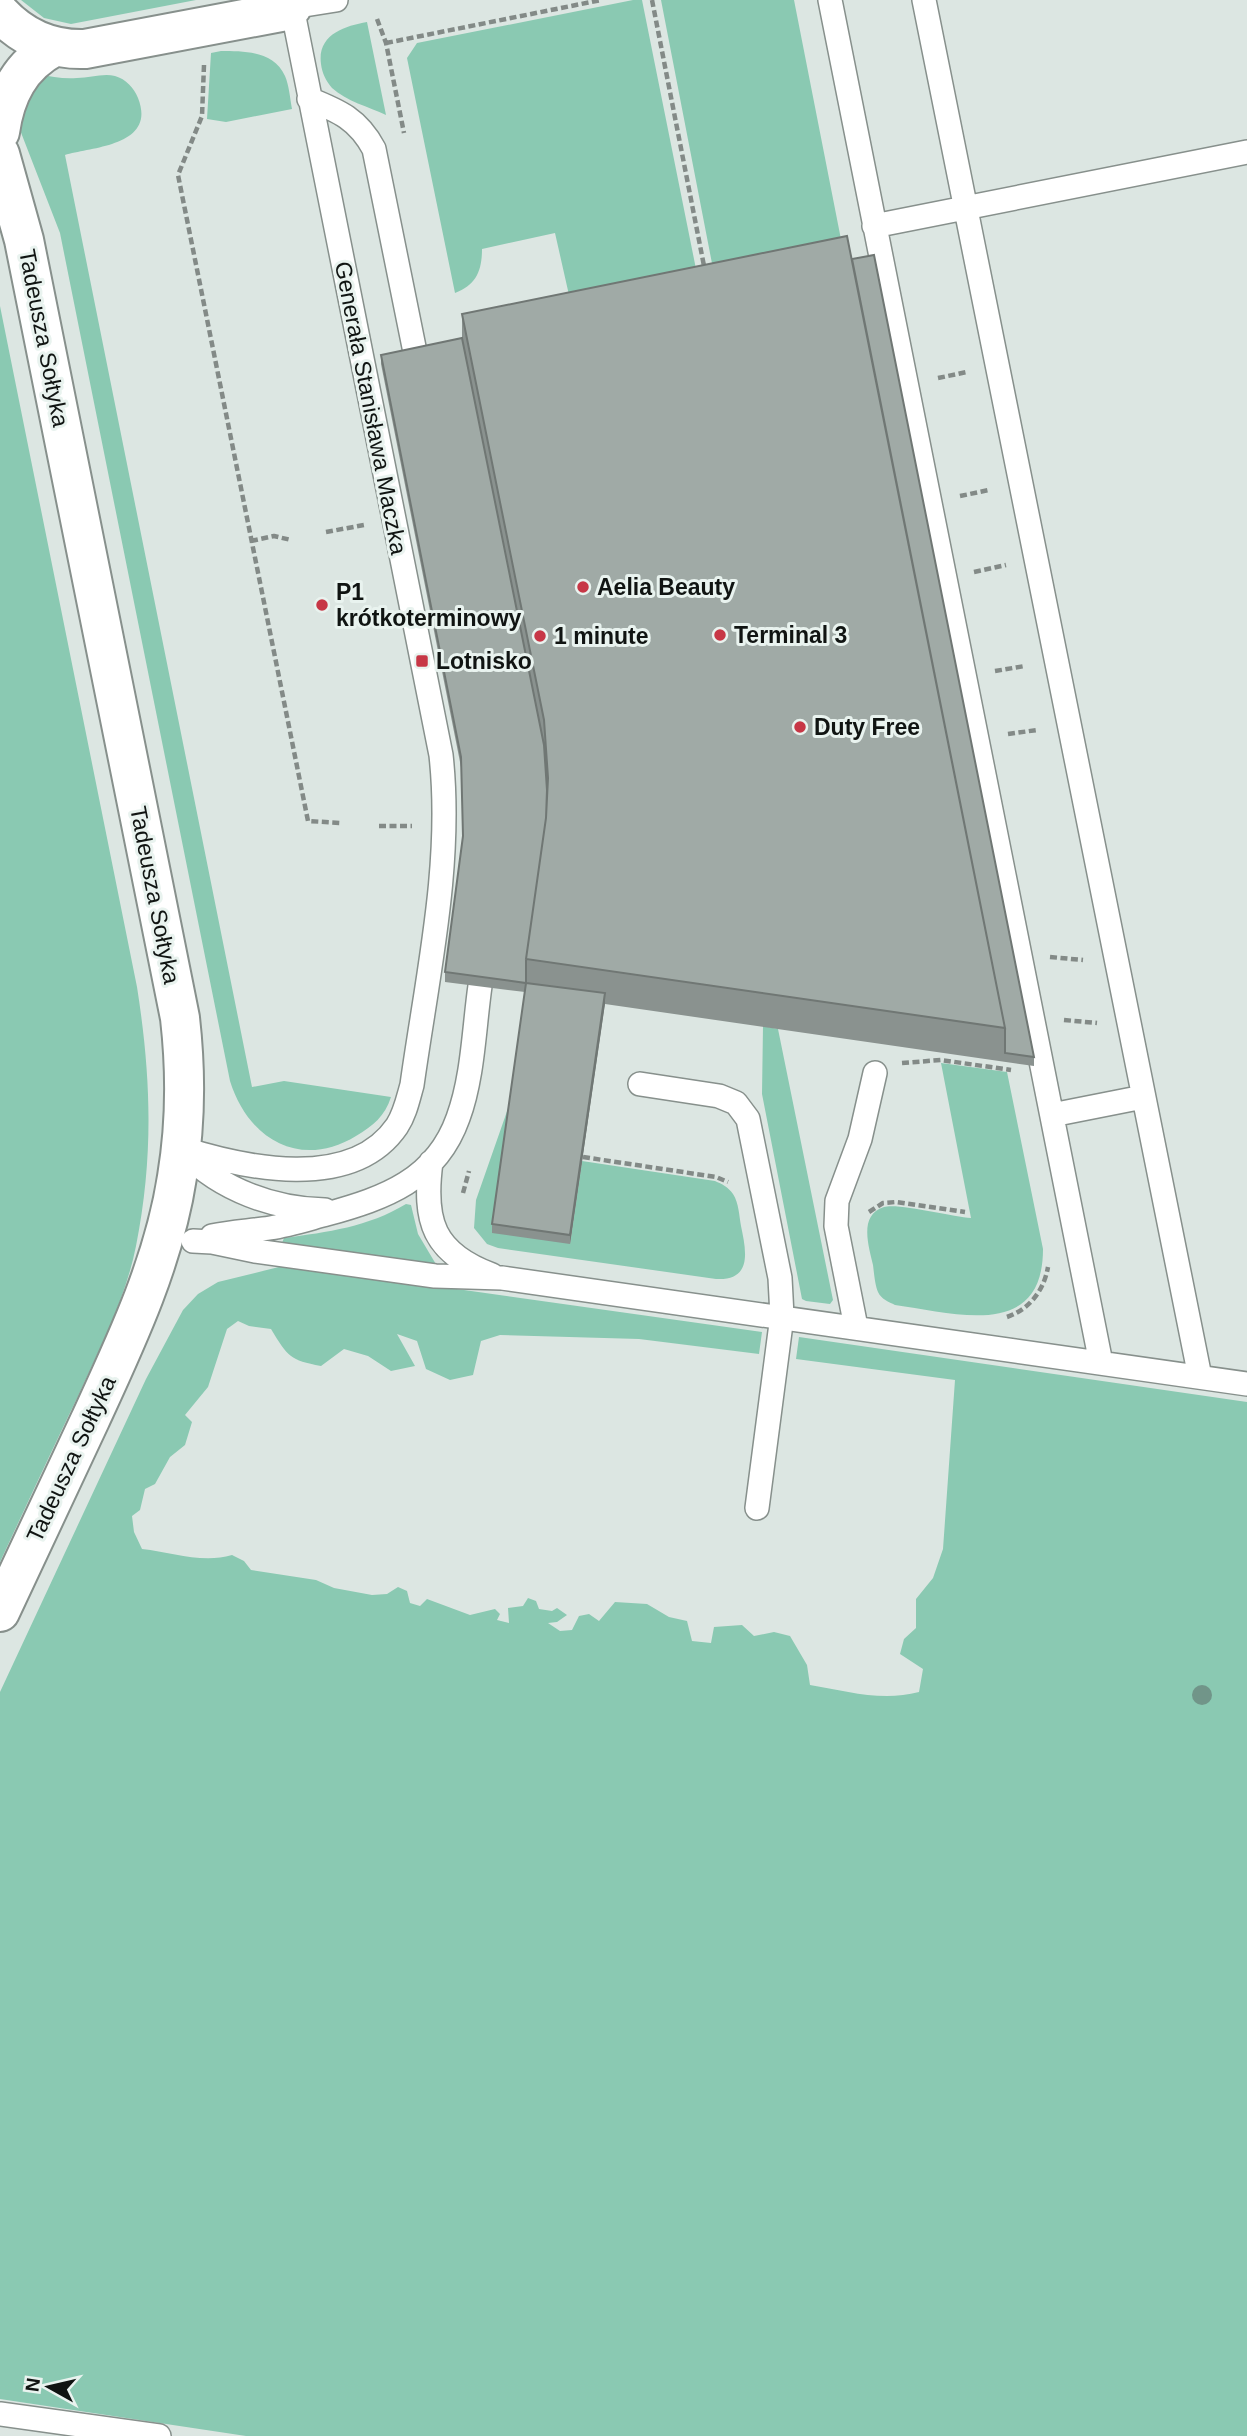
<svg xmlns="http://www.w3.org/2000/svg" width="1247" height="2436" font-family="Arial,sans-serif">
	<rect width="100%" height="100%" fill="#dce6e2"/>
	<path fill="#8ac9b2" d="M21,0h175l-125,24 -27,-6z
		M633,0h9l54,269 -127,26 -14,-62 -73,16c0,22 -6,36 -27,44l-48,-235 10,-15z
		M661,0h133l53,270 -131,14z
		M367,22l19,93c-17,-8 -40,-14 -54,-27 -6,-7 -10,-15 -11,-24 -4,-29 23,-38 46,-42z
		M221,51c23,0 53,0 64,25 4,9 5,22 7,33l-66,13 -19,-3 4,-66z
		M39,74c12,3 25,5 38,4 13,0 26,-5 38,-2 11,3 19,12 23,22 19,48 -46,49 -73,57l187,932 32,-6 107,16c-6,19 -18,29 -35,39 -56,34 -108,3 -126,-55l-170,-848 -40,-103 -1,-26z
		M0,306l137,681c14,89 17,169 -1,259 -10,51 -35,100 -57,148 -27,56 -53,112 -79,168z
		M763,1026l15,3 55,271 -3,4 -24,-3 -4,-2 -40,-205z
		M941,1063l66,9 36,177c0,92 -88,64 -148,56 -6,-3 -14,-6 -17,-13 -3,-7 -4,-19 -5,-27 -4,-18 -15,-50 11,-58 15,-4 68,10 87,11z
		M511,1100l59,144 12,-83 133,20c7,3 13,6 18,13 6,9 6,22 8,32 5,24 12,55 -25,53l-218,-31 -11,-4 -13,-16 2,-28z
		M406,1204l5,1 7,29 19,32 -152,-20 -3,-3 2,-5c44,-6 84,-11 122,-34z
		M287,1265l475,67 -3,22 -120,-15 -139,-4 -19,6 -8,34 -23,5 -24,-11 -9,-28 -20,-7 18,32 -24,5 -23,-15 -24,-7 -23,17c-31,-6 -33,-9 -50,-37l-22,-3 -11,-5 -11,8 -19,58 -23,28 7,7 -7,23 -15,12 -15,27 -10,5 -5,21 -8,6 2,16 8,17c30,3 60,15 90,6l12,6 7,9 65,10 18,8 38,7 15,-1 11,-7 9,4 3,12 10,3 7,-7 43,16 25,-6 5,5 -3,6 12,3 -1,-15 15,-2 5,-8 8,3 3,8 13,2 5,-3 10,7 -10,7 -9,1 12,8 12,-1 7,-14 10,-2 10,7 16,-19 32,2 22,13 18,4 5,20 19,2 3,-16 28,-2 12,11 20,-4 16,4 17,29 3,20c36,6 72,17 109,7l4,-23 -23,-15 4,-15 12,-11v-29l17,-21 10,-29 12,-169 -159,-21 3,-22 448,65v1034h-1001l-246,-37v-707l146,-313 37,-69 15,-16 20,-12z"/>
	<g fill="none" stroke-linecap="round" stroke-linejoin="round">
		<defs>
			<path id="service" d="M830,0l271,1363
				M924,0l276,1377
				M309,99c30,12 49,20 65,50l42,208
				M874,226l373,-74
				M640,1084l79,12 17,7 12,16 32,159 2,38 -25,192
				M1052,1115l91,-18
				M181,1148c63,20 171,44 216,-22 8,-12 11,-27 15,-41 15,-108 41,-221 29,-330l-149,-748 44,-7
				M185,1153c36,37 89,56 140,57
				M431,1162c-8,59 2,91 61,113
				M212,1236c19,-4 38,-5 58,-8 19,-3 38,-9 57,-14 58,-16 109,-34 131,-96 15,-40 16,-90 22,-132
				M193,1241l19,1 43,9 180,25 67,2 745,106
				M856,1327l-20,-101 1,-25 23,-62 15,-66
				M0,2414l159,22"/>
			<path id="tertiary" d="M0,13c23,25 52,37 85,36l201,-38 6,-4 2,-7
				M0,132c5,-37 20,-67 54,-85
				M0,154l24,86 156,778c6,53 6,105 -3,159 -13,85 -51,165 -87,243 -30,64 -60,128 -90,192"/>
		</defs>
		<use href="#service" stroke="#87908c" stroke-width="26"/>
		<use href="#tertiary" stroke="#87908c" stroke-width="42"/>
		<path stroke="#838a87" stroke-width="4.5" stroke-dasharray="7 3.5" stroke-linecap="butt" d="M652,0l53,271
			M377,19l9,24 18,90
			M386,43l215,-43
			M204,65l-2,51 -24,59 130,646 33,2
			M938,378l29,-6
			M960,496l29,-6
			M326,532l38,-7
			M251,541l23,-5 17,4
			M974,572l32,-7
			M995,671l30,-5
			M1008,734l29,-4
			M379,826h33
			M1050,957l33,3
			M1064,1020l33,3
			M902,1063l39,-3 70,10
			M583,1157l133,20 12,5
			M463,1193l6,-22
			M869,1212l14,-9 13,-1 69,10
			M1007,1317c23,-8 37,-27 41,-50"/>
		<use href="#service" stroke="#fff" stroke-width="23"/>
		<use href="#tertiary" stroke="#fff" stroke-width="38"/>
	</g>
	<circle fill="#719589" cx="1202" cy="1695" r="10"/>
	<path fill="#8a928f" d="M852,259l182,798v9l-429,-62 -35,240 -78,-11v-9l33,-232 -80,-10v-10l18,-134 -2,-71 -80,-403v-9l81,-17v-24z"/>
	<path fill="#707774" d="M605,993v10l-35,241v-9z"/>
	<path fill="#a0aaa6" stroke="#707774" stroke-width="2" d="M847,236l158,792 -479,-69 20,-141 2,-40 -4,-58 -82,-406z
		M874,255l160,802 -29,-4v-25l-153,-769z
		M462,338l82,407 3,45 -1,28 -20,141v24l-81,-11 18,-136 -2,-79 -80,-402z
		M526,983l79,10 -35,242 -78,-11z"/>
	<g fill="#c73746" stroke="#e9f3ef" stroke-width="2.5">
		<circle cx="583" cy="587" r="7"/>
		<circle cx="322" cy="605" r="7"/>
		<circle cx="720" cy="635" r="7"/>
		<circle cx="540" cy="636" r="7"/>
		<rect x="415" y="654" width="14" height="14" rx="3.5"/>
		<circle cx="800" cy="727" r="7"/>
	</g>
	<g text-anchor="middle" stroke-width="6" stroke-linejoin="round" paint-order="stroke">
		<g font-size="23" fill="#101412" stroke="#e9f3ef">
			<text transform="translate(44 338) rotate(79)" y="8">Tadeusza Sołtyka</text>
			<text transform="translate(371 408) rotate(79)" y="8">Generała Stanisława Maczka</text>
			<text transform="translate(155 895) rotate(79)" y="8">Tadeusza Sołtyka</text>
			<text transform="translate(71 1459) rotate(-65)" y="8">Tadeusza Sołtyka</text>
		</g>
		<g font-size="23" font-weight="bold" fill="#101412" stroke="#e9f3ef" text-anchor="start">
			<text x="597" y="595">Aelia Beauty</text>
			<text x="336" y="600">P1<tspan x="336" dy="26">krótkoterminowy</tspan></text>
			<text x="734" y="643">Terminal 3</text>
			<text x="554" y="644">1 minute</text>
			<text x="436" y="669">Lotnisko</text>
			<text x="814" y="735">Duty Free</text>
		</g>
	</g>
	<g transform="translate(49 2387) rotate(278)" stroke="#e9f3ef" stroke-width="5" paint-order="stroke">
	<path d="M0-5L12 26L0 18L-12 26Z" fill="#101412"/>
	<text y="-10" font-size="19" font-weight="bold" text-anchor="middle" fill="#101412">N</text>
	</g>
</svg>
